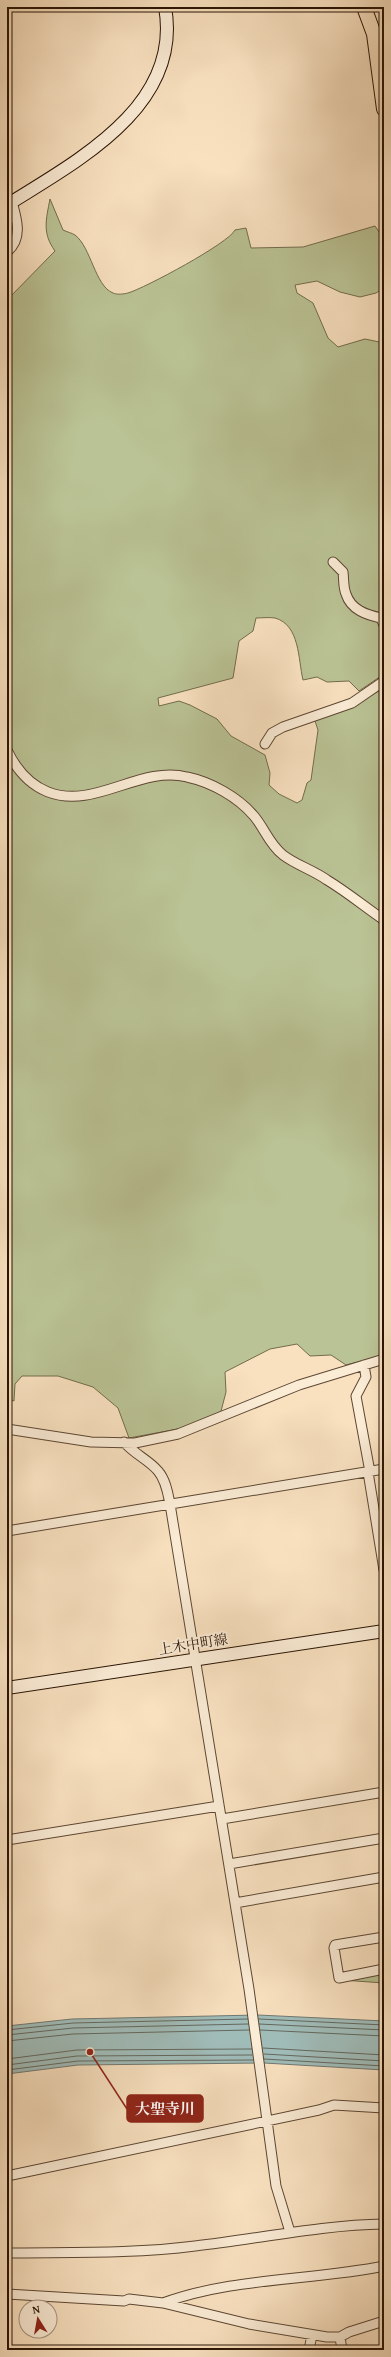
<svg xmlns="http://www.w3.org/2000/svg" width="391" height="2357" font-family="'Gentium Book Plus','Noto Serif JP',serif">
	<rect width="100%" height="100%" fill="#f9e1c0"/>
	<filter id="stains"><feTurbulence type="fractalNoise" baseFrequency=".005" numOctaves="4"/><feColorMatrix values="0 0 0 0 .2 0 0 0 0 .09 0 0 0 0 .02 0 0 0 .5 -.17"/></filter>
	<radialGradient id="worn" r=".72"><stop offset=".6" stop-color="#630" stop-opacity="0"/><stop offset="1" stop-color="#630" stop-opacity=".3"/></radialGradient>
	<path fill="#bac395" stroke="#726c4c" d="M50,199l13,31c4,2 9,3 12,5 16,12 20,51 38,58 4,2 11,1 15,0 17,-5 101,-50 107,-63l11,-2 5,20 52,-1 72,-21 9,13v49l-8,5 -16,4 -20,-5 -23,-11 -22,4 2,8 16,10 15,35 10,9 27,-8 19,4v331l-25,17 -10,-10 -22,1 -10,-5 -14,3c-5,-21 -3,-55 -28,-62 -6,-1 -14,0 -19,0l-3,13 -14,10 -6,37 -75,20 1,8 20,-5 11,4 27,14 14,17 34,19 5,18 -1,12 10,9 18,9 5,-3 5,-17 4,-3 7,-50 -3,-9 48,-21 21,-12v667l-38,10 -15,-10 -21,1 -13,-12 -27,5 -45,23 1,20 -6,23 -42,14 -49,9 -11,-30 -25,-21 -35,-11h-36l-7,8 -1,17 -7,-3v-1098l48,-49c-13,-18 -9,-31 -5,-52z
		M384,1973v10l-42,-3z"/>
	<path fill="#a0bcb9" stroke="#707971" d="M258,2015l126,6v49l-120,-7 -186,2 -71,9v-48l65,-7z"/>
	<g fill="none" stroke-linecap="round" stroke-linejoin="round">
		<path stroke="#64685e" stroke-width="1" d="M259,2019l125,6
			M259,2024l125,6
			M7,2030l66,-7 175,-4
			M260,2030l124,6
			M7,2035l66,-7 175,-4
			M7,2041l66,-7 176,-4
			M263,2048l121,7
			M264,2054l120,7
			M7,2059l70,-9 175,-1
			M264,2059l120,7
			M7,2065l70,-9 175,-1
			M7,2070l71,-9 175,-1"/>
		<defs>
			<path id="street" d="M7,252c16,-13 10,-33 5,-50
				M333,562l10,10c1,7 0,15 3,22 5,16 21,21 35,24l3,7
				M265,744l7,-11 11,-6 69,-24 32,-22
				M7,750c9,19 21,34 41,42 47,18 92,-27 139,-15 24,5 51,20 67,39 11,13 15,28 29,39 13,10 30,15 44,25 20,12 38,27 57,40
				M364,1365l2,12 -10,19 14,76
				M7,1429l84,13 44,1 43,-9 121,-49 85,-26
				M124,1442c10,12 25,18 34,29 8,9 10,23 12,33l79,485 27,197 14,46
				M368,1472l16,98
				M7,1531l377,-62
				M222,1819l162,-27
				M7,1840l212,-34
				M229,1864l155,-26
				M235,1903l149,-26
				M384,1937l-49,8 -1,3 5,30 45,-9
				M7,2176l312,-66 15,-5 50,3
				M7,2253c62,-1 126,1 188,-7 63,-7 125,-21 189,-22
				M7,2294l117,7 5,-2 34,4 86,21 78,13h13l9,-5 35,-11
				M163,2303c71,-26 148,-22 221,-37
				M340,2337l2,13
				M309,2350l3,-15"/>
			<path id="secondary" d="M7,205c70,-44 176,-99 158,-198
				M7,1688l377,-57"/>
			<path id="primary" d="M364,7l10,27 10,75"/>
		</defs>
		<use href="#street" stroke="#5d4733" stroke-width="11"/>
		<use href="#secondary" stroke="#291404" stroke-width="14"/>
		<use href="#primary" stroke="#291404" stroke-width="16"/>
		<use href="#street" stroke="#fbecd6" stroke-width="9"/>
		<use href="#secondary" stroke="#fbecd6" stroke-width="12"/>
		<use href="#primary" stroke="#f9e1c0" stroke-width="14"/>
	</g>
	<g text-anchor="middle" stroke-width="4" stroke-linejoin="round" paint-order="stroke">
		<g font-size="14" fill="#291404" stroke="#fbecd6">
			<text transform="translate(193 1644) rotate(-9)" y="5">上木中町線</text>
		</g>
	</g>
	<path fill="none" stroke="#8f2418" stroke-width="1.5" d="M90 2052L127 2109"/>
	<circle fill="#8f2418" stroke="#fbecd6" stroke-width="1.5" cx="90" cy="2052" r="4"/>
	<rect fill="#8f2418" stroke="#8f2418" stroke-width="1.5" x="127" y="2095" width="76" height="27" rx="4"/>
	<g font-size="15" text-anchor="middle" font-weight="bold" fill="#fff">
		<text x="165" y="2114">大聖寺川</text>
	</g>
	<rect width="391" height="2357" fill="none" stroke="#f9e1c0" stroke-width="24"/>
	<rect x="8" y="8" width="375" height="2341" fill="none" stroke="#291404" stroke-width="2"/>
	<rect x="12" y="12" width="367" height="2333" fill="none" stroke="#291404"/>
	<g transform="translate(38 2319) rotate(349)"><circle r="19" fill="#fbecd6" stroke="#a79682"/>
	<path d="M0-3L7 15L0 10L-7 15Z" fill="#8f2418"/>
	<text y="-6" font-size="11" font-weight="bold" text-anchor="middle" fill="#291404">N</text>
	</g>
	<rect width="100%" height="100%" filter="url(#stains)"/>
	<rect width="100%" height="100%" fill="url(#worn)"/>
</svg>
